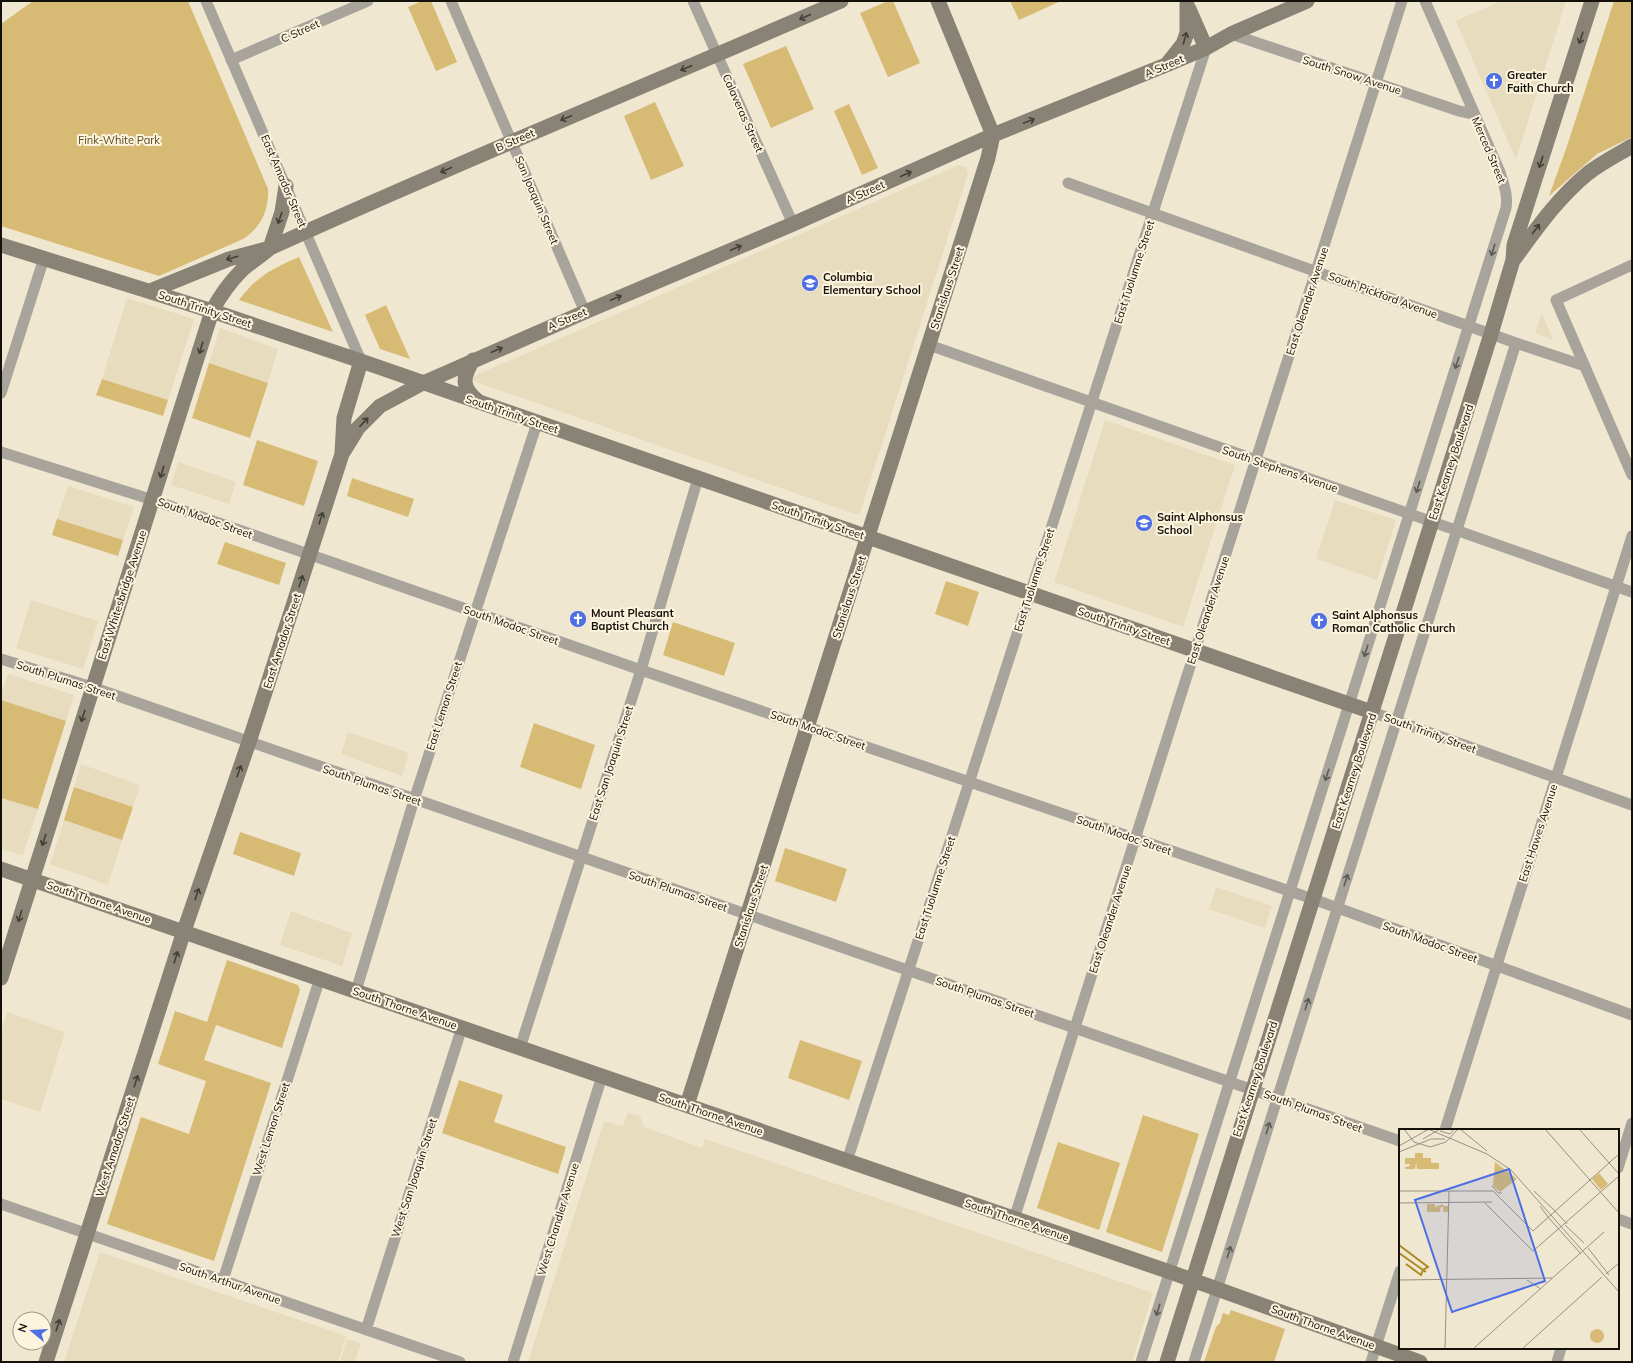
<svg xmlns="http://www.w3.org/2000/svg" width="1633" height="1363" font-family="Mulish,sans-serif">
	<rect width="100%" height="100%" fill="#f0e7d1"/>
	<path fill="#e8dcbf" d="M1501,1h65l-50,159 -60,-139z
		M959,165l7,2 2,7 -108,339 -2,2 -385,-134 1,-5z
		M127,298l67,21 -26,81 -66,-21z
		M1542,313l11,27 -18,-7z
		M220,328l58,21 -10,34 -59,-20z
		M1105,420l130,45 -52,162 -129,-45z
		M178,462l58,20 -7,22 -58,-19z
		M68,486l66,21 -11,33 -66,-21z
		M1335,500l61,20 -19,60 -61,-21z
		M31,600l67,21 -15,48 -67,-21z
		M8,674l66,21 -8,26 -65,-21v-5z
		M348,732l61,21 -7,23 -61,-22z
		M81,764l59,21 -7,22 -59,-20z
		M1,798l37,11 -15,46 -22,-6z
		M64,820l58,20 -14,45 -58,-21z
		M1216,887l56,19 -7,22 -56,-19z
		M291,911l61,22 -10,33 -62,-21z
		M7,1012l58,20 -25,80 -39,-13v-67z
		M628,1113l12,3 4,11 58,21 3,-9 448,154 -21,69h-604l76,-241 19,5z
		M100,1252l246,84 -8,26h-274z
		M347,1339l14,4 -6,19h-15z"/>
	<path fill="#d7ba74" d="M33,1h155l80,188c1,22 -7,38 -25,50l-84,37 -158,-50v-202z
		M422,1h9l26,61 -21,9 -28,-64z
		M888,1h5l27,62 -32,14 -28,-64z
		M1010,1h51l-42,19z
		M1614,1h18v136l-35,17 -48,42 18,-50z
		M786,46l28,63 -43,19 -28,-64z
		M655,102l29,64 -33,14 -27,-64z
		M849,104l29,64 -16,7 -28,-64z
		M299,257l34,75 -94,-32c17,-23 34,-32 60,-43z
		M386,305l24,54 -30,-10 -15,-34z
		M209,363l59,20 -18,55 -58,-20z
		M102,379l66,21 -5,16 -67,-21z
		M257,440l61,21 -14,45 -61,-21z
		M352,478l62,21 -6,18 -61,-21z
		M57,519l66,21 -5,16 -66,-21z
		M225,542l61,21 -7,22 -62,-21z
		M946,581l33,11 -11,34 -33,-12z
		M673,622l62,21 -11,33 -61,-21z
		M1,700l65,21 -28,88 -37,-11z
		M534,723l61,22 -14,44 -61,-22z
		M74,787l59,20 -11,33 -58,-20z
		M240,832l61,21 -7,23 -61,-22z
		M785,848l62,21 -11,33 -61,-21z
		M227,960l71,25 2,5 -18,58 -66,-23 -12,35 67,23 -57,178 -107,-37 34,-107 48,17 17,-53 -48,-17 17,-53 32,11z
		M800,1040l62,21 -13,39 -61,-22z
		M459,1080l44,15 -9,27 72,25 -8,27 -116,-41z
		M1143,1115l56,19 -37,118 -56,-20z
		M1058,1142l62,21 -21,67 -62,-22z
		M1231,1310l54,19 -11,33h-70l12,-35 4,-4 3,-10 6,2z"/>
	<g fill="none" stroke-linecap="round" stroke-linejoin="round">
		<path stroke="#a8a49b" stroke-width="11" d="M206,1l155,360
			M451,1l134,311
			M693,1l100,223
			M1231,34l228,77 15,3
			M231,60l137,-59
			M1068,183l448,160 69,23
			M1632,265l-76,35 76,175
			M929,345l703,247
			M1,393l43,-135
			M1,452l152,48 488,170 672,229 319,116
			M1,659l91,28 1308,454
			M1372,712l260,93
			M356,991l58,-191 123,-377
			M520,1048l121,-378 57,-192
			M1445,1130l187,-594
			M847,1161l359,-1113
			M1618,1168l14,-45
			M1,1204l459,158
			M1014,1219l388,-1218
			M1618,1219l14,5
			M223,1280l97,-302
			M366,1330l96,-303
			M513,1362l89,-286
			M1141,1362l365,-1154c2,-13 -2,-23 -6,-36l-75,-171
			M1194,1362l322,-1019
			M1371,1362l29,-91
			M1557,1362l4,-14"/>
		<path stroke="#898376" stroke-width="15" d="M1189,9l17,39
			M1168,63l15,-19 4,-11v-29
			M1,245l211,66 149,50 1011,351
			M1515,258c22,-30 43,-60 72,-84 14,-11 30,-19 45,-28
			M150,291l79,-32 41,-11 12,-36 4,-26
			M473,360c-11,18 -12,28 6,42
			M342,453l2,-35 17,-57
			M1,869l1169,403 250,90
			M1,978l211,-667c8,-15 18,-29 30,-41 9,-8 19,-14 28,-22 188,-86 381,-164 571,-247
			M687,1105l301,-947 5,-23 -55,-134
			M46,1362l138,-431 65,-189 93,-288 16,-26 22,-22 43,-23 162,-71 208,-88 200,-89 173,-70 40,-17 25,-14 76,-33
			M1167,1362l324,-1028 22,-74 1,-15 78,-244"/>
	</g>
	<defs><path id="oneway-shaft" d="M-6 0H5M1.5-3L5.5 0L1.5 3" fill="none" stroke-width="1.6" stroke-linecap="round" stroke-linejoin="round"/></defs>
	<g stroke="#433f35">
		<use href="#oneway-shaft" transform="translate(805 17) rotate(156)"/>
		<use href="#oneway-shaft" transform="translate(1185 38) rotate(-74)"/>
		<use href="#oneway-shaft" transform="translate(1581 38) rotate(108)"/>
		<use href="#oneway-shaft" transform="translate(686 68) rotate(157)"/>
		<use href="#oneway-shaft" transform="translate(566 118) rotate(157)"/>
		<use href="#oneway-shaft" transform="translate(1029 121) rotate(-22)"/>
		<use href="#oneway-shaft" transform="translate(1541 162) rotate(108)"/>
		<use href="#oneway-shaft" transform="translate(446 170) rotate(156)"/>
		<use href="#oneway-shaft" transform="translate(906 174) rotate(-24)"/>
		<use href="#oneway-shaft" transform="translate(280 218) rotate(109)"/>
		<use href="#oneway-shaft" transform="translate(1536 229) rotate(-53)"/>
		<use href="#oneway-shaft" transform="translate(736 248) rotate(-23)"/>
		<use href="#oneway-shaft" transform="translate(232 258) rotate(163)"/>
		<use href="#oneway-shaft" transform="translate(616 298) rotate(-23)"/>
		<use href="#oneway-shaft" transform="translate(201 348) rotate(107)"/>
		<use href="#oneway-shaft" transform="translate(497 350) rotate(-23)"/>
		<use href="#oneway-shaft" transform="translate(364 422) rotate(-47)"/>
		<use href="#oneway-shaft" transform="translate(162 472) rotate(107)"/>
		<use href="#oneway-shaft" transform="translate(321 518) rotate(-72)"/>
		<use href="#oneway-shaft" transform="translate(301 581) rotate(-72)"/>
		<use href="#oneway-shaft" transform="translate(83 716) rotate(108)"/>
		<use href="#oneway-shaft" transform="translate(239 771) rotate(-71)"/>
		<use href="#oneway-shaft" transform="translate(44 840) rotate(108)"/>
		<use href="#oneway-shaft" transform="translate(197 894) rotate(-71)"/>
		<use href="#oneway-shaft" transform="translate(20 916) rotate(107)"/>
		<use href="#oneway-shaft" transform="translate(176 957) rotate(-72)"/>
		<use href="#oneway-shaft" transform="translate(136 1081) rotate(-72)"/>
		<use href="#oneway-shaft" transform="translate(58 1325) rotate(-72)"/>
	</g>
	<g stroke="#5e5a52">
		<use href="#oneway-shaft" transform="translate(1493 250) rotate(107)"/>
		<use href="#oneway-shaft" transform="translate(1457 363) rotate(108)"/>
		<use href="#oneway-shaft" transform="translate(1418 487) rotate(108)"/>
		<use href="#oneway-shaft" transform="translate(1366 651) rotate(108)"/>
		<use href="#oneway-shaft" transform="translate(1327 775) rotate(108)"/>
		<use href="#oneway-shaft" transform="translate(1346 880) rotate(-72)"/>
		<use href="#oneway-shaft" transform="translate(1307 1004) rotate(-72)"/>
		<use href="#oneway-shaft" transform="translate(1268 1128) rotate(-72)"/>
		<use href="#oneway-shaft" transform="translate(1229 1252) rotate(-72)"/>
		<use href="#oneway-shaft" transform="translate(1158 1310) rotate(107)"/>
	</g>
	<defs>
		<symbol id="church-disc" viewBox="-11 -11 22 22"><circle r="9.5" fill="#4e6fe3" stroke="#fdf4de"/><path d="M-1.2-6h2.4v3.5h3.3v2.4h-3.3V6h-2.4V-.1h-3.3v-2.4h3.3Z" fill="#fff"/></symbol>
		<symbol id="school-disc" viewBox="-11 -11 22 22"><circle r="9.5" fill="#4e6fe3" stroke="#fdf4de"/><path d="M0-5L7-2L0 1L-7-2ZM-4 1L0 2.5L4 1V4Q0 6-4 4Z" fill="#fff"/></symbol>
	</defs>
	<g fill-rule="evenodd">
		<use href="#church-disc" x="1484" y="71" width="20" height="20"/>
		<use href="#school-disc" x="800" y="273" width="20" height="20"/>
		<use href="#school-disc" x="1134" y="513" width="20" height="20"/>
		<use href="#church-disc" x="568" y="609" width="20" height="20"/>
		<use href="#church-disc" x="1309" y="611" width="20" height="20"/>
	</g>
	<g text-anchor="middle" stroke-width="4" stroke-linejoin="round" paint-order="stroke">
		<g font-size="11" fill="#14110a" stroke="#fdf4de">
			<text transform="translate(300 31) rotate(-24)" y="4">C Street</text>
			<text transform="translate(1164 66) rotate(-23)" y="4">A Street</text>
			<text transform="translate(1352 75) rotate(18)" y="4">South Snow Avenue</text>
			<text transform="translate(743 113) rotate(66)" y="4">Calaveras Street</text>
			<text transform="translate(515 140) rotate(-23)" y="4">B Street</text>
			<text transform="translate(1489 150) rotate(67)" y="4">Merced Street</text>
			<text transform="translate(284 181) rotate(67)" y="4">East Amador Street</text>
			<text transform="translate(865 192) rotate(-24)" y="4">A Street</text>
			<text transform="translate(537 200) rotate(67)" y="4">San Joaquin Street</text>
			<text transform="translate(1134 272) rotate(-72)" y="4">East Tuolumne Street</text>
			<text transform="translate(947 288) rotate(-72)" y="4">Stanislaus Street</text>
			<text transform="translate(1383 295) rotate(20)" y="4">South Pickford Avenue</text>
			<text transform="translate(1307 301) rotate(-72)" y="4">East Oleander Avenue</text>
			<text transform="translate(205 309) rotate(18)" y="4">South Trinity Street</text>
			<text transform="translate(567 319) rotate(-23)" y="4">A Street</text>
			<text transform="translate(512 414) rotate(19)" y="4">South Trinity Street</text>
			<text transform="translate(1451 462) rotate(-72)" y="4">East Kearney Boulevard</text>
			<text transform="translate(1280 469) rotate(19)" y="4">South Stephens Avenue</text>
			<text transform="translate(205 518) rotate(20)" y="4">South Modoc Street</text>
			<text transform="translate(818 520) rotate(19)" y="4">South Trinity Street</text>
			<text transform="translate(1034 580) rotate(-72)" y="4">East Tuolumne Street</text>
			<text transform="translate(122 595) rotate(-72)" y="4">East Whitesbridge Avenue</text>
			<text transform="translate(849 597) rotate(-72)" y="4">Stanislaus Street</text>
			<text transform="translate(1208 610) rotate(-72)" y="4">East Oleander Avenue</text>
			<text transform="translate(511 625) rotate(19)" y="4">South Modoc Street</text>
			<text transform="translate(1124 626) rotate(19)" y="4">South Trinity Street</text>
			<text transform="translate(282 641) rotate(-72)" y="4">East Amador Street</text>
			<text transform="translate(66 680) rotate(18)" y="4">South Plumas Street</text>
			<text transform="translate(444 706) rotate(-72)" y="4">East Lemon Street</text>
			<text transform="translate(818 730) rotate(19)" y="4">South Modoc Street</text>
			<text transform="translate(1430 733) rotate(20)" y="4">South Trinity Street</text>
			<text transform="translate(611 763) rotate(-72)" y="4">East San Joaquin Street</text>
			<text transform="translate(1354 771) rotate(-72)" y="4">East Kearney Boulevard</text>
			<text transform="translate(372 785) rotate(19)" y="4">South Plumas Street</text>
			<text transform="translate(1538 833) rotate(-72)" y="4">East Hawes Avenue</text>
			<text transform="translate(1124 835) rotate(19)" y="4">South Modoc Street</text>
			<text transform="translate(935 888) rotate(-72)" y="4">East Tuolumne Street</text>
			<text transform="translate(678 891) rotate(19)" y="4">South Plumas Street</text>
			<text transform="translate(99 902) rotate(19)" y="4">South Thorne Avenue</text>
			<text transform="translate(751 906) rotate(-72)" y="4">Stanislaus Street</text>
			<text transform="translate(1110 919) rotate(-72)" y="4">East Oleander Avenue</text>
			<text transform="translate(1430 942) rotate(20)" y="4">South Modoc Street</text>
			<text transform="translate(985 997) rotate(19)" y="4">South Plumas Street</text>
			<text transform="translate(405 1008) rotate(19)" y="4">South Thorne Avenue</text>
			<text transform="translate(1255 1079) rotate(-72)" y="4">East Kearney Boulevard</text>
			<text transform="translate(1313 1111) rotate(20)" y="4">South Plumas Street</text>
			<text transform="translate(711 1114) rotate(19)" y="4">South Thorne Avenue</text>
			<text transform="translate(271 1129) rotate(-72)" y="4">West Lemon Street</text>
			<text transform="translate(115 1147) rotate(-72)" y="4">West Amador Street</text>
			<text transform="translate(414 1178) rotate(-72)" y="4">West San Joaquin Street</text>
			<text transform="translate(558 1219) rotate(-73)" y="4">West Chandler Avenue</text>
			<text transform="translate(1017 1220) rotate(19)" y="4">South Thorne Avenue</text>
			<text transform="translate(230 1283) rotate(19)" y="4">South Arthur Avenue</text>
			<text transform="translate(1323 1327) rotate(20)" y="4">South Thorne Avenue</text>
		</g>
		<g font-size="11" font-weight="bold" fill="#14110a" stroke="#fdf4de" text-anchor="start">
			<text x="1507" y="79">Greater<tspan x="1507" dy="13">Faith Church</tspan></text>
			<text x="823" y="281">Columbia<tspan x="823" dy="13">Elementary School</tspan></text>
			<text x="1157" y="521">Saint Alphonsus<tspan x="1157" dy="13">School</tspan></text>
			<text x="591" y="617">Mount Pleasant<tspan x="591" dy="13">Baptist Church</tspan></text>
			<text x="1332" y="619">Saint Alphonsus<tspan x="1332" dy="13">Roman Catholic Church</tspan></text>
		</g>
		<g font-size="11" fill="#584921" stroke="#fdf4de">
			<text x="119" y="144">Fink-White Park</text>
		</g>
	</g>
	<g transform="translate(1399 1129)">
		<rect width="220" height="220" fill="#f0e7d1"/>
		<path d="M16,24h8v5h8v5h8v6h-22l-1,-6 -1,6h-10v-2l5,-1v-2h-5v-6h10zM96,33l22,17 -17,13 -7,-6zM200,44l9,11 -7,6 -9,-11zM28,75h8v3l8,-3v2h5v6h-5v-5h-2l-1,5h-13zM191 207a7 7 0 1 1 14 0a7 7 0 1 1-14 0Z" fill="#d7ba74"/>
		<path fill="none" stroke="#ad8a24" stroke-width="2" d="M0,116l29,22 -5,3 -2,5 -15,-11M0,124l27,19"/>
		<path fill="none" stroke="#989181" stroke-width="1" d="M5,0l10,13 16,5 16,-5 12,-13M29,0l59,25 24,16 108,122M61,0l27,22M146,0l74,84M180,0l40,45M41,2l10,3 4,-5M24,10l17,-10M0,17l30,-17M0,23l32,-13h14M93,57l6,7h4M0,62h94l40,40 86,-77M135,62l21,20M0,74l93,-1M86,74l48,48 86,-75M141,77l8,11M156,82l12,13M149,88l33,37M166,96l19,18M189,119l21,27M207,145l13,-11M0,151l153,-2M128,151l14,9M75,219l130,-116M46,220l4,-158M123,220l80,-72"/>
		<path fill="#4e6fe3" fill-opacity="0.15" stroke="#4e6fe3" stroke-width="2" d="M110,40l36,112 -93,31 -37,-112z"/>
		<rect width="220" height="220" fill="none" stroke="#14110a" stroke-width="2"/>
	</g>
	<rect width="1633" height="1363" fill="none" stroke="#14110a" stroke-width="4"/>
	<g transform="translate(32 1331) rotate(288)"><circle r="19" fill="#fdf4de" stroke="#a09989"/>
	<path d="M0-3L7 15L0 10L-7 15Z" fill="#4e6fe3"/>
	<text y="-6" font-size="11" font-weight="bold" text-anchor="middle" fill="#14110a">N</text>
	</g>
</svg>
